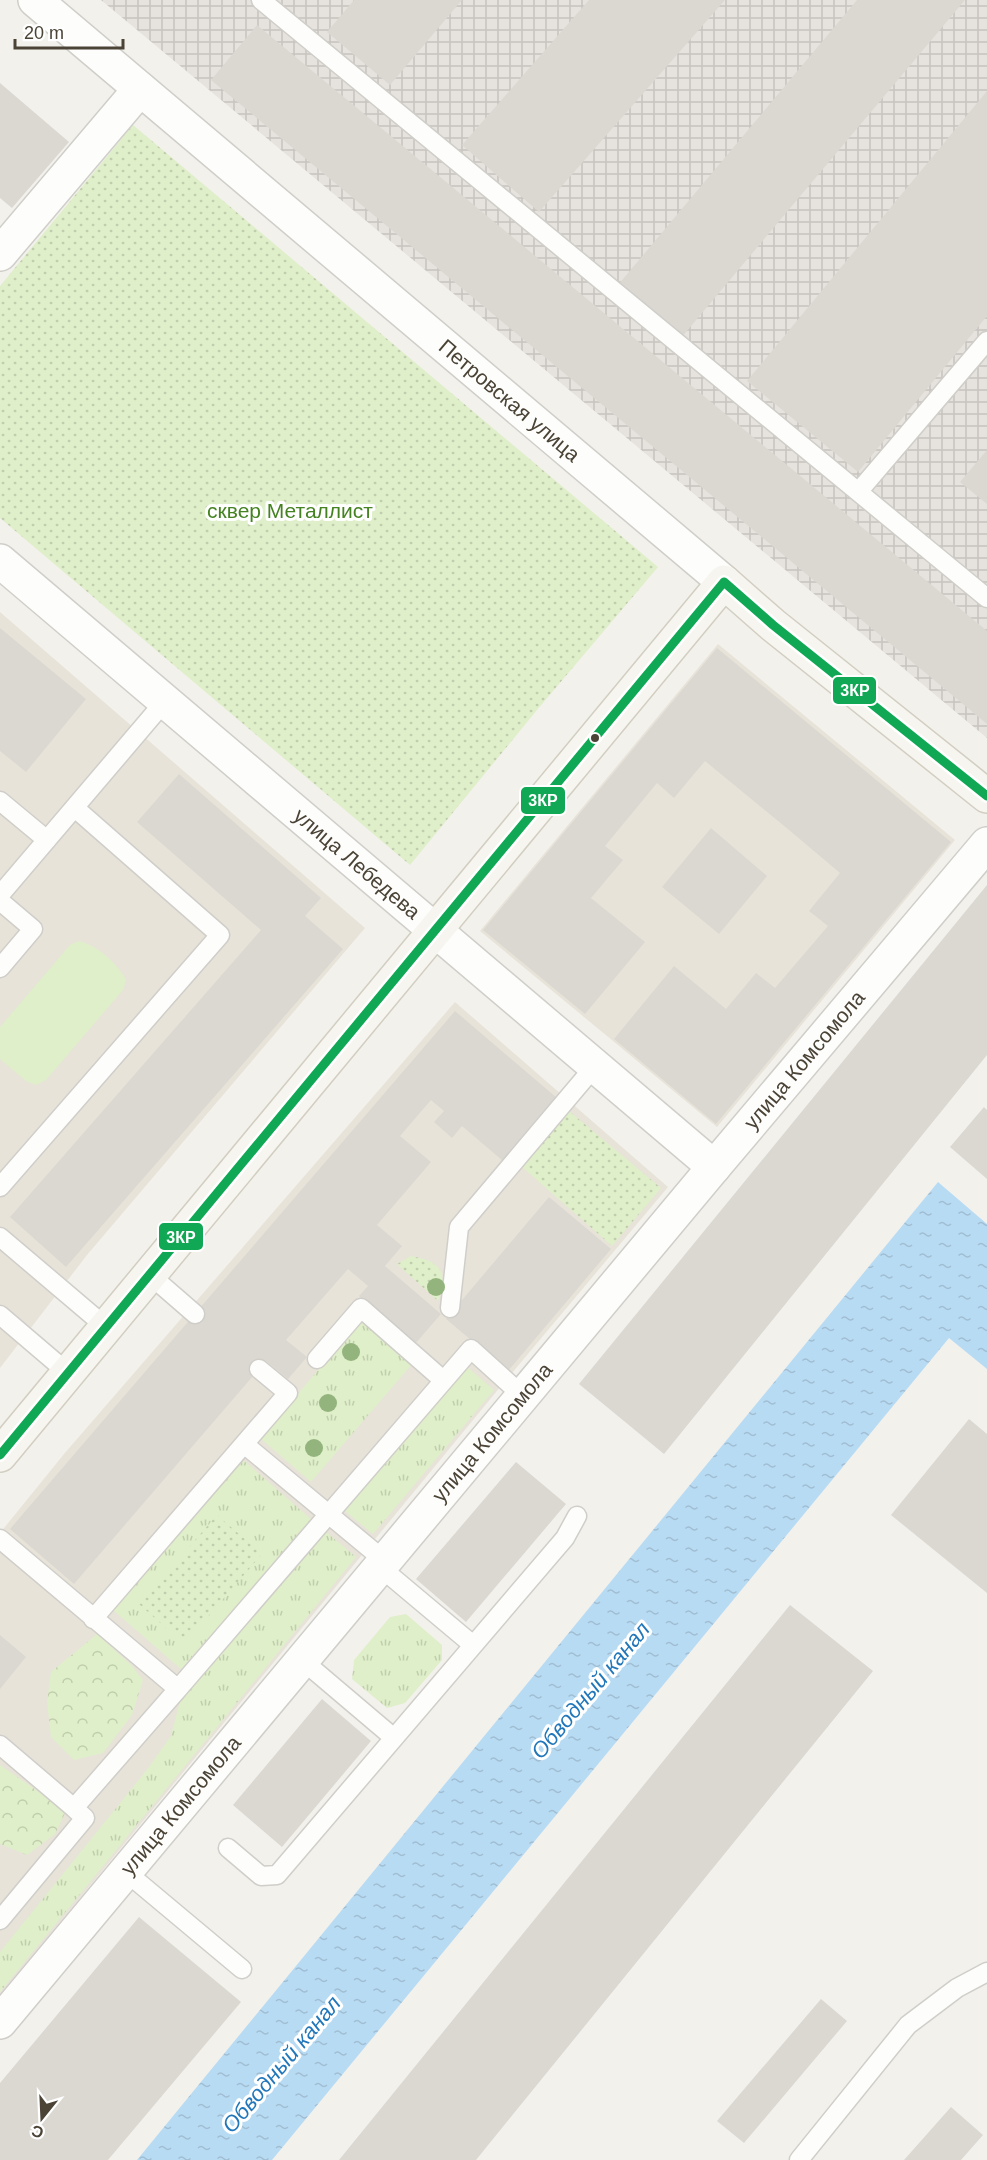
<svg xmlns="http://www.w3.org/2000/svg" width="987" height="2160" font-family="Arial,sans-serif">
	<defs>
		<pattern id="industrial-grid" width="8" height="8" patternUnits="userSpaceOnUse" patternTransform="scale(1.5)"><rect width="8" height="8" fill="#e6e2dd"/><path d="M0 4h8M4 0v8" fill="none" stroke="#c7c3be"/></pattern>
		<pattern id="grass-tufts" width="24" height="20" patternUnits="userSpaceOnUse" patternTransform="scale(1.5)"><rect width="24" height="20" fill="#dfefc9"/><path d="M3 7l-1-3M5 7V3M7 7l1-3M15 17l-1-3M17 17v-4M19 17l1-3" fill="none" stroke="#c1cead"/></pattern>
		<pattern id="forest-crowns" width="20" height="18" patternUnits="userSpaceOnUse" patternTransform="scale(1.5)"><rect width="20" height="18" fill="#dfefc9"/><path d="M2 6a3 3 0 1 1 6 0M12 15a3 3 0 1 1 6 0" fill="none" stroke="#c1cead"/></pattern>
		<pattern id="park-dots" width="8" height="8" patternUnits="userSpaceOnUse" patternTransform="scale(1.5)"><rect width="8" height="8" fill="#dfefc9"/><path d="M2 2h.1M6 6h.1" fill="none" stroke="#c1cead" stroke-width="1.8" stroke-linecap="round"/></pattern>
		<pattern id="water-ripples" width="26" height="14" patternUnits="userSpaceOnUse" patternTransform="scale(1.5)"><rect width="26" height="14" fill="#b8dbf4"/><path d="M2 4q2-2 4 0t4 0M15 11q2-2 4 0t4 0" fill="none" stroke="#a0bdd2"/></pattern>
	</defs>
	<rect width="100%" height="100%" fill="#f2f1ec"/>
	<path fill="#e7e3d9" d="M0,612l365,316 -278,327 -87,113z
		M718,644l237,196 -238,287 -237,-196z
		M455,1002l213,185 -167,199 -501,609v-462l64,-79z"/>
	<path fill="url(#industrial-grid)" d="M101,0h886v738z"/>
	<path fill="url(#grass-tufts)" d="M361,1320l51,44 -101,118 -51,-44z
		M467,1367l27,23 -121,144 -28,-23z
		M243,1460l69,60 -131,149 -68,-59z
		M326,1532l30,25 -356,435v-40l146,-181 25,-35 9,-35z
		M406,1614l36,31v15l-37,43 -18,5 -35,-29 2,-19 36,-43z"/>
	<path fill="url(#forest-crowns)" d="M97,1634l35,32 11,14 -11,35 -29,38 -29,7 -23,-23 -4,-35 4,-30z
		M0,1765l66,46 -11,23 -28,21 -27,-11z"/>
	<path fill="url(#park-dots)" d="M133,125l525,442 -121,143 -127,155 -410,-347v-232z
		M569,1111l92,77 -49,58 -91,-80z
		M411,1256c30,5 38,17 27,45l-41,-37z
		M217,1515l45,39 -78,90 -45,-40z"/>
	<path fill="#dfefc9" d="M79,941c19,5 38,22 47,39l-3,10 -77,90 -10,5 -10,-4 -26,-22v-32l70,-82z"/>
	<path fill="url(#water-ripples)" d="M938,1182l49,42v145l-38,-31 -677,822h-135z"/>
	<path fill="#dbd8d2" d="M354,0h108l-72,85 -63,-53z
		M589,0h136l-186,212 -77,-67z
		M857,0h108l-284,338 -63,-53z
		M257,25l730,606v93l-776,-644z
		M0,83l69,59 -57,66 -12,-10z
		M987,91v225l-129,156 -111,-91z
		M987,450v54l-27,-22z
		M0,628l86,71 -60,73 -26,-21z
		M717,648l234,194 -235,282 -102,-85 60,-73 52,43 30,-36 19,15 53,-62 -19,-15 31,-38 -51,-43 -84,-69 -31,37 -17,-15 -52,63 18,14 -32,38 54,44 -60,72 -102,-84z
		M179,774l142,124 -16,18 38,33 -277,318 -56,-50 251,-287 -124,-108z
		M711,828l56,48 -48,58 -57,-47z
		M987,885v170l-323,399 -85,-70z
		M455,1011l102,87 -54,63 -41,-35 -10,12 -18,-16 10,-11 -13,-11 -31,36 31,26 -54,63 25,21 -17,20 56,48 -26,30 -56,-48 9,-10 -20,-17 -62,71 21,17 -19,22 -22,-18 -192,223 -64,-55z
		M984,1107l3,3v69l-37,-32z
		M549,1197l62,52 -103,122 -62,-52z
		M969,1419l18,15v159l-96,-78z
		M516,1462l50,42 -100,118 -50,-43z
		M790,1605l83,66 -397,489h-137z
		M0,1635l26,22 -26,32z
		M322,1699l49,42 -89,106 -49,-42z
		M139,1917l102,85 -133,158h-108v-77z
		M821,1999l26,22 -103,122 -27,-22z
		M951,2107l32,28 -22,25h-57z"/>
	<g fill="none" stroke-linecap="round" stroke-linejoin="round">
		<defs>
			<path id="lane" d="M261,0l726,598
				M859,491l128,-150
				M0,801l47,39
				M0,895l165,-194
				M0,901l33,28 -33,39
				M0,1187l220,-252 -145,-127
				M0,1237l106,90
				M150,1275l45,39
				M450,1308l9,-81 136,-161
				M0,1315l68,58
				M317,1359l44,-51 82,72
				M244,1444l141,117
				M0,1539l178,150 -104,119 11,10 -85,102
				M380,1567l93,78
				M93,1619l195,-226 -29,-24
				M302,1660l92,78
				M178,1689l293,-340 52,47
				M0,1745l74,63
				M228,1848l33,28 16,-1 288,-337 12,-22
				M126,1872l116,97
				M799,2160l109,-135 49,-37 30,-16"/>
			<g id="street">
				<path id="s1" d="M35,0l689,582"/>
				<path d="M0,254l140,-165"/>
				<path id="s2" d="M0,561l714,606"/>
				<path id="s3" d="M0,2022l714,-855 273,-323"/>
			</g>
			<path id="secondary" d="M0,1455l724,-873 49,43 214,171"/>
		</defs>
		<use href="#lane" stroke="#d0cec9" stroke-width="21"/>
		<use href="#street" stroke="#d0cec9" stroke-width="36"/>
		<use href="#secondary" stroke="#d2cec2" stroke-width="36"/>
		<use href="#lane" stroke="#fdfdfc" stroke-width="18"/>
		<use href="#street" stroke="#fdfdfc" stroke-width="33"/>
		<use href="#secondary" stroke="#f7f5ef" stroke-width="33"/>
		<defs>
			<path id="bus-1" d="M724,582l49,43 214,171
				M0,1455l724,-873"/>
		</defs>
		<use href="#bus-1" stroke="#fff" stroke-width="14"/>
		<use href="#bus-1" stroke="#10a855" stroke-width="9"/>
	</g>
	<g fill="#93b47d">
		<circle cx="436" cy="1287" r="9"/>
		<circle cx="351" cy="1352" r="9"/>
		<circle cx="328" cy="1403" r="9"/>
		<circle cx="314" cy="1448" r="9"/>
	</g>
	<circle fill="#4a4336" stroke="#fff" stroke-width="2" cx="595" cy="738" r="5"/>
	<g text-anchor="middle" stroke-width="6" stroke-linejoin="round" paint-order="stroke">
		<g font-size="21" fill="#4a4336" stroke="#fff">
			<text dy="7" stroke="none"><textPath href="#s1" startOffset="621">Петровская улица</textPath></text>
			<text dy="7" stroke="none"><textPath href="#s2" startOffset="468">улица Лебедева</textPath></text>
			<text dy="7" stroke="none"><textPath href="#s3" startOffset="1254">улица Комсомола</textPath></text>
			<text dy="7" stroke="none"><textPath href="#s3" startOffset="768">улица Комсомола</textPath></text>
			<text dy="7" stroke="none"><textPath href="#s3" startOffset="282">улица Комсомола</textPath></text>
		</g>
		<g font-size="21" fill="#458322" stroke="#fff">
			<text x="290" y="518">сквер Металлист</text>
		</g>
		<g font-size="22" font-style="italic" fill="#2177ba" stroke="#fff">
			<text transform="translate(590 1690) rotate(-50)" y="8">Обводный канал</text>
			<text transform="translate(281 2064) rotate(-50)" y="8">Обводный канал</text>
		</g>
	</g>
	<g stroke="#fff" stroke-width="2">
		<rect x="832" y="676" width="45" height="29" rx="6" fill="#10a855"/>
		<rect x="520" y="786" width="46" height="29" rx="6" fill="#10a855"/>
		<rect x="158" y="1222" width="46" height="29" rx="6" fill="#10a855"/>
	</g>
	<g font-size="16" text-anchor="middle" font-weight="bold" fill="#fff">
		<text x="855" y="696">3КР</text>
		<text x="543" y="806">3КР</text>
		<text x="181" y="1243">3КР</text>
	</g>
	<g transform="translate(42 2118) rotate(198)" stroke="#ffffff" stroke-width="4.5" paint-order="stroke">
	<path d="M0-4.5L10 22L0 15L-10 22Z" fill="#4a4336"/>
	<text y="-9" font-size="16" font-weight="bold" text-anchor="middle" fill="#4a4336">С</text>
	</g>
	<path d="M15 39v9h108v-9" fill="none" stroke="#4a4336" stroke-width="3"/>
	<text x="24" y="39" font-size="18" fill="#4a4336" stroke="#ffffff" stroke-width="4.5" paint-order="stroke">20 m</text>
</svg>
